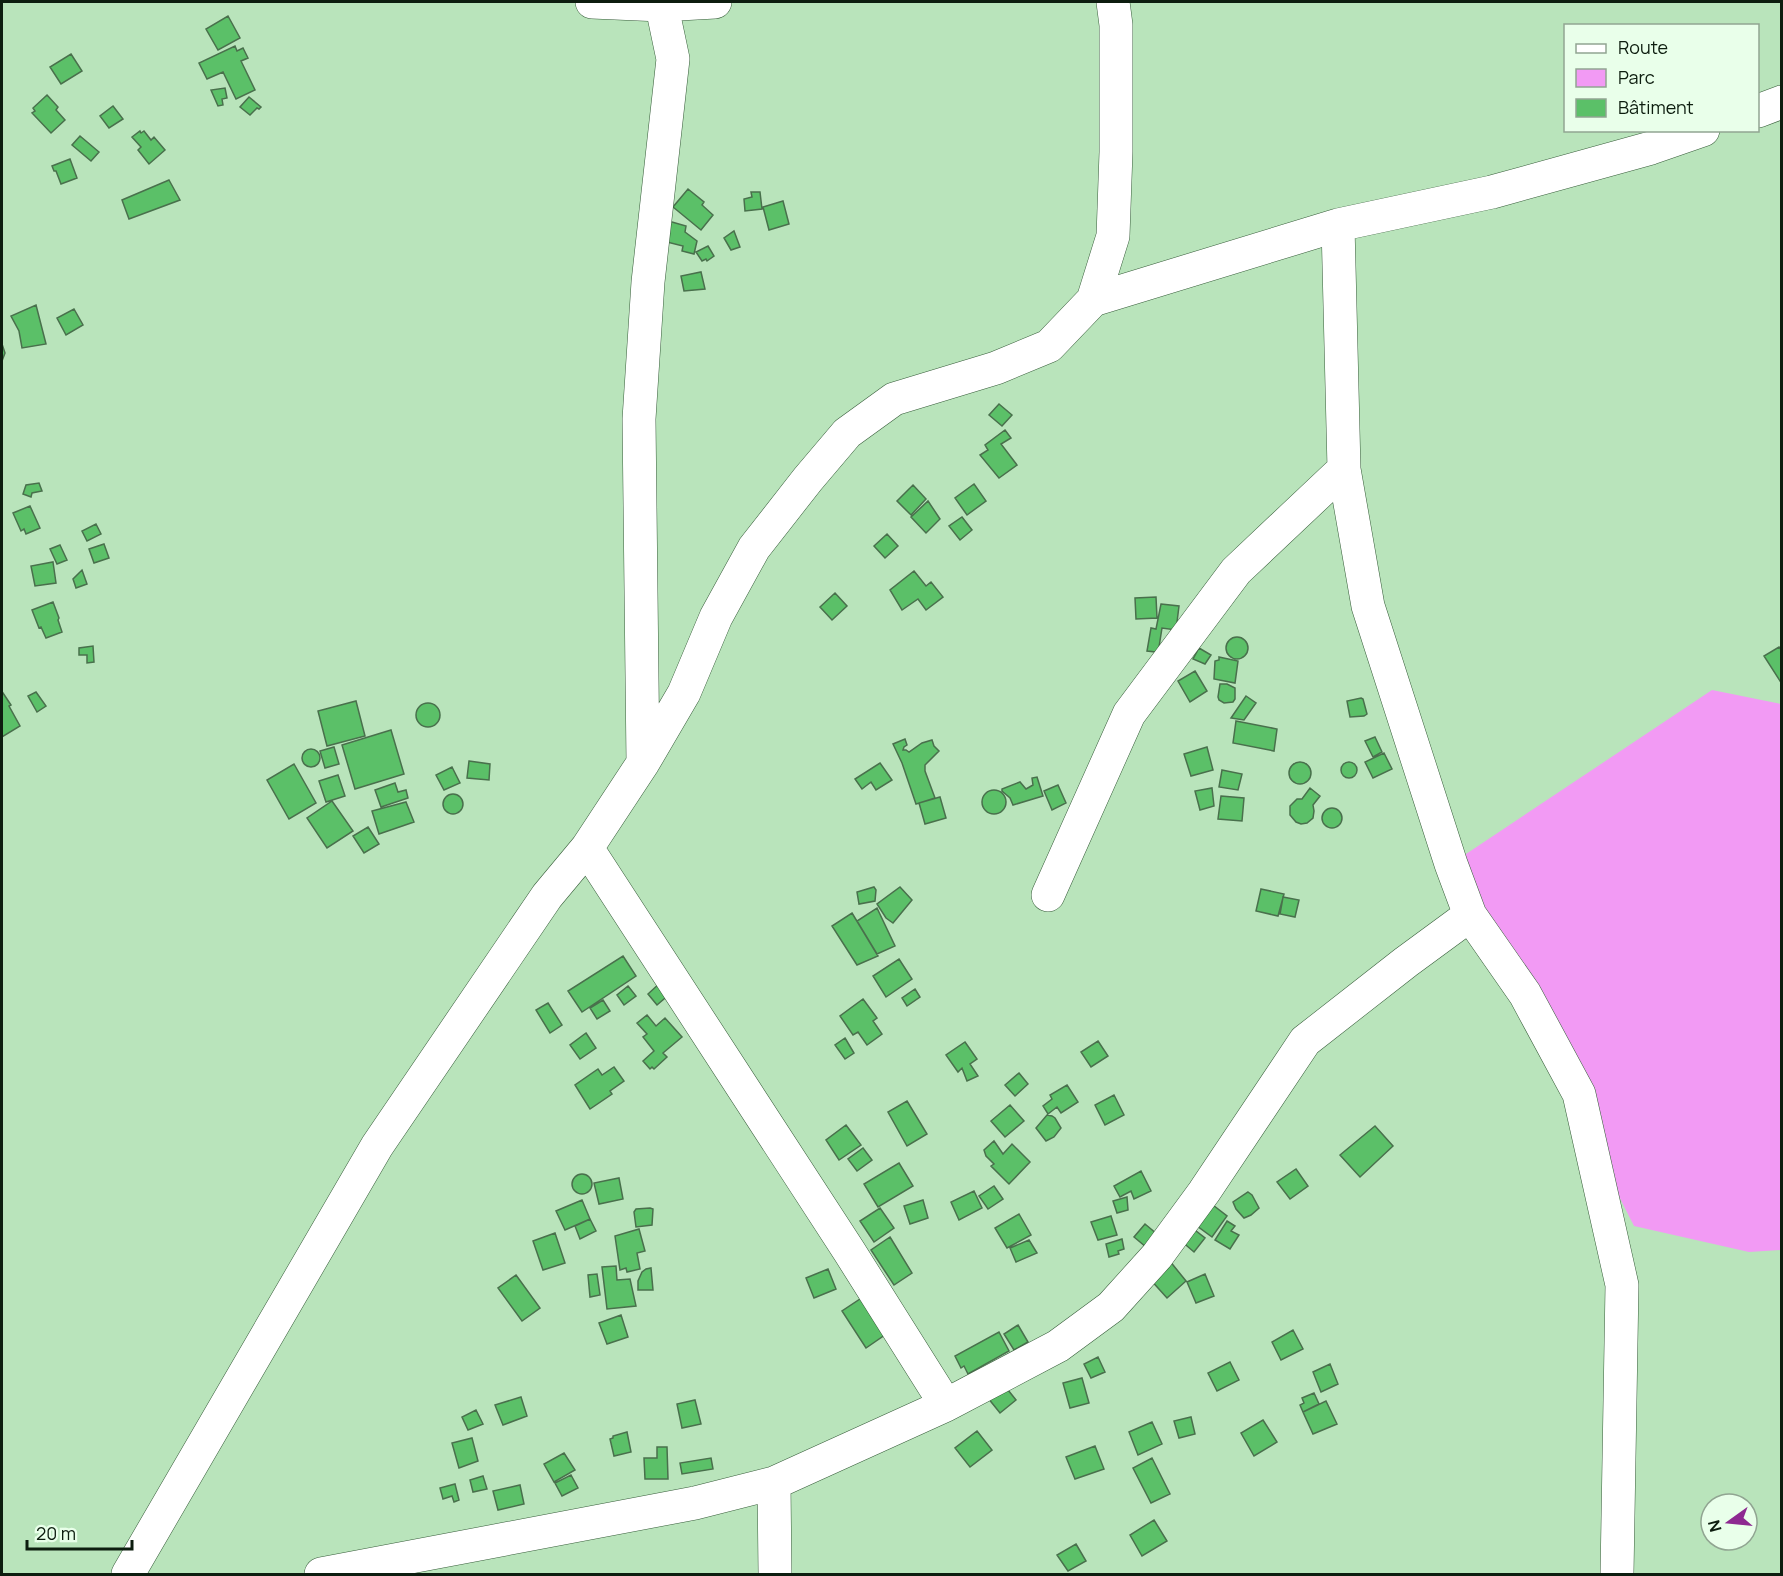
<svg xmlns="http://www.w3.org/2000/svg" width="1783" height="1576" font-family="Manrope,sans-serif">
	<rect width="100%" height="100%" fill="#b9e4bb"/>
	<path fill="#f29af4" d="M1712,690l69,14v546l-32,2 -115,-26 -183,-362z"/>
	<path fill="#5bc068" stroke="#49704c" stroke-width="1.5" d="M228,16l12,22 -22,12 -12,-21z
		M235,46l2,5 6,-3 5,10 -7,3 14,29 -19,9 -13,-27 -16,7 -8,-16z
		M71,54l11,17 -21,13 -11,-17z
		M225,88l2,10 -5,1 1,6 -5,1 -7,-16z
		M47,95l11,12 -2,3 9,10 -14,13 -19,-20 3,-2 -2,-3z
		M249,97l12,10 -2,2 -2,-1 -7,7 -10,-8z
		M113,106l10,13 -14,9 -9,-12z
		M140,131l1,2 3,-2 7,9 3,-3 11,13 -16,14 -11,-14 3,-3 -9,-10z
		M80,136l19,16 -8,9 -19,-16z
		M70,159l7,19 -16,6 -5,-13h-2l-2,-5z
		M169,180l11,20 -51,19 -7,-19z
		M688,189l16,13 -2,3 11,10 -12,15 -28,-23z
		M751,192h9l2,17 -17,2 -1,-12 8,-2z
		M783,201l6,23 -20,6 -6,-23z
		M665,220l21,6 -1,6 12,9 -3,13 -12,-3 1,-5 -24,-6z
		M734,231l6,16 -9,3 -7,-12z
		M708,246l6,10 -7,5 -1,-2 -4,2 -6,-9z
		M701,272l4,17 -21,2 -3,-15z
		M36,305l10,39 -24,4 -3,-17 -8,-15z
		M74,309l9,16 -17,10 -9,-17z
		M2,344l3,9 -3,8z
		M999,404l13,11 -10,11 -13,-11z
		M1005,430l6,8 -10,6 16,21 -18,13 -19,-23 8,-5 -3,-5z
		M39,483l3,8 -10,2 -1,4 -8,-3 3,-9z
		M974,484l12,17 -19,14 -12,-17z
		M913,485l13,14 -15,16 -14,-14z
		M928,501l12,18 -14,14 -15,-16z
		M30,506l10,22 -14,6 -2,-5 -3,2 -8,-18z
		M962,517l10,13 -12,10 -11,-14z
		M96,524l5,10 -14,7 -5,-10z
		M887,534l11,12 -13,12 -11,-12z
		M104,544l5,14 -15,5 -5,-14z
		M60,545l7,15 -10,4 -7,-15z
		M53,562l3,21 -21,3 -4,-20z
		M82,570l5,14 -11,4 -3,-9z
		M914,571l12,15 5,-4 12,15 -17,13 -8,-11 -16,11 -12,-20z
		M835,593l12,13 -15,14 -12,-13z
		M1156,597l1,21 -21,1 -1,-21z
		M53,602l6,16 -1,2 4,12 -16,6 -5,-11 -2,1 -7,-18z
		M1161,604l18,2 -3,24 -14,-2 -3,19 6,6 -18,-2 4,-23 5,1z
		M1226 648a11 11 0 1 1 22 0a11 11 0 1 1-22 0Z
		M93,646l1,16 -7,1v-8h-8v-7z
		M1779,647l3,4v33l-18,-28z
		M1199,648l12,7 -6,9 -12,-5z
		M1219,657l19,4 -3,22 -21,-4 1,-18 4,-1z
		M1195,671l12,20 -17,11 -12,-21z
		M1220,684h7l8,4v11l-2,3 -9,1 -5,-3 -1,-3z
		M36,692l10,14 -9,6 -9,-16z
		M3,693l8,12 -2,1 11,20 -18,11v-42z
		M1246,696l10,7 -12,17 -13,-2z
		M1361,698l2,1 4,15 -3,2 -14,1 -3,-16z
		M356,701l9,35 -38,10 -9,-35z
		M416 715a12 12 0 1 1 24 0a12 12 0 1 1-24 0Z
		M1236,721l41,8 -3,22 -41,-8z
		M391,730l13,44 -49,15 -13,-44z
		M1375,737l7,15 -9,5 -8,-16z
		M905,739l2,6 -3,2 -1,3h3l3,2 13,-9 10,-3 2,6 5,5 -14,14v6l10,27 -19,6 -14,-41 -9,-19z
		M334,747l5,17 -14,4 -5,-17z
		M1207,747l6,23 -22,6 -7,-22z
		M302 758a9 9 0 1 1 18 0a9 9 0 1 1-18 0Z
		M1384,753l8,16 -19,9 -8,-16z
		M469,761l21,3 -1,16 -22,-2z
		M1289 773a11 11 0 1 1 22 0a11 11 0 1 1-22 0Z
		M1341 770a8 8 0 1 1 16 0a8 8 0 1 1-16 0Z
		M880,763l12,17 -16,10 -5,-8 -9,7 -7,-10z
		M294,764l22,39 -27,16 -22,-39z
		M452,767l8,16 -16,7 -8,-15z
		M1222,770l20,4 -4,16 -19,-3z
		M338,775l7,21 -19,6 -7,-21z
		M1037,777l6,19 -30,9 -3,-7 -8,-7v-2l18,-7 6,7 7,-4 -1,-7z
		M395,783l3,9 8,-2 2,8 -27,9 -6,-17z
		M1058,785l8,18 -14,7 -8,-19z
		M1212,788l2,18 -14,4 -5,-19z
		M1310,788l10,8 -7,9 1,6 -1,7 -6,5 -6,1 -5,-2 -6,-7v-9l7,-7h5z
		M982 802a12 12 0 1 1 24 0a12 12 0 1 1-24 0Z
		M443 804a10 10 0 1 1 20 0a10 10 0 1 1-20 0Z
		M1221,796l23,2 -2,23 -24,-2z
		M940,797l6,21 -21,6 -6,-21z
		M332,801l21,30 -26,17 -20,-30z
		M406,802l8,20 -35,12 -7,-23z
		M1322 818a10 10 0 1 1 20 0a10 10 0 1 1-20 0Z
		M368,827l11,17 -15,9 -11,-17z
		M874,887l2,3 -1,11 -16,3 -2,-12z
		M900,887l12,13 -19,23 -7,-5 -9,-14z
		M1261,889l23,5 -6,22 -22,-5z
		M1283,897l16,3 -4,17 -15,-3z
		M877,908l18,38 -18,8 -20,-33z
		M852,913l26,43 -21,9 -25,-39z
		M623,956l13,20 -54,36 -14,-21z
		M899,959l13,20 -26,18 -13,-21z
		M661,982l10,11 -14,12 -9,-11z
		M628,986l8,10 -12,9 -7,-10z
		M915,989l5,8 -13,9 -5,-8z
		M863,999l14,19 -4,3 9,13 -15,11 -9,-13 -5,3 -13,-19z
		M603,1000l7,11 -13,8 -7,-11z
		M548,1003l14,22 -12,8 -14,-23z
		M647,1015l9,11 9,-8 17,19 -19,16 4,4 -13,12 -2,-2 -2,2 -7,-8 11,-10 -11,-14 4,-3 -10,-11z
		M586,1033l10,15 -16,11 -10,-14z
		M845,1038l9,15 -9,6 -10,-14z
		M1098,1041l10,15 -17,11 -10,-15z
		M965,1042l12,17 -7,5 8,12 -11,5 -5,-13 -4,4 -12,-17z
		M614,1067l10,14 -14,10 2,3 -22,15 -15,-24 23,-16 4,6z
		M1019,1073l9,11 -13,12 -10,-11z
		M1067,1085l11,17 -17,11 -4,-6 -9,7 -5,-8 9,-7 -2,-4z
		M1114,1095l10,20 -19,10 -10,-20z
		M907,1101l20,33 -20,12 -19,-34z
		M1010,1105l14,16 -19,16 -14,-16z
		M1047,1115l5,1 3,2 6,10 -7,9 -8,4 -10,-13z
		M846,1125l15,20 -22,15 -13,-20z
		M1375,1126l18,20 -33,31 -20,-22z
		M994,1141l9,13 9,-10 18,18 -21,22 -18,-18 3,-2 -8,-8 -2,-6z
		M863,1148l9,12 -15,11 -9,-12z
		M899,1163l14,23 -35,21 -14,-23z
		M1296,1169l12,17 -18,13 -13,-17z
		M1141,1171l10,20 -17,8 -3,-8 -11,6 -6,-11z
		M572 1184a10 10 0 1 1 20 0a10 10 0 1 1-20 0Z
		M619,1178l4,21 -24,5 -5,-21z
		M994,1186l9,13 -15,10 -9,-13z
		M974,1191l8,17 -23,12 -8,-18z
		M1248,1192l4,3 7,13 -8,7 -7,3 -8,-9 -3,-7z
		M1127,1197l1,13 -11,3 -4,-12z
		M582,1200l8,19 -25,11 -9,-19z
		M923,1200l5,18 -18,6 -6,-18z
		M1209,1202l18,14 -15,21 -19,-14z
		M650,1208l3,1 -1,16 -16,2 -2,-15 2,-3z
		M880,1208l14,20 -20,14 -14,-21z
		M1019,1214l12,21 -24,13 -12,-20z
		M1111,1216l6,19 -19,5 -7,-18z
		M590,1219l6,12 -16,8 -5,-13z
		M1227,1221l8,5 -4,5 8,4 -9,14 -15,-9z
		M1145,1224l12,10 -11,13 -12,-10z
		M1191,1227l14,11 -11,14 -14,-12z
		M639,1229l6,22 -8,2 3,16 -13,3 -1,-4 -6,2 -5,-34z
		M555,1233l10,30 -22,7 -10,-29z
		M890,1237l22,36 -18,12 -23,-35z
		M1122,1239l2,10 -6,2 1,3 -10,3 -3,-13z
		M1029,1240l8,13 -21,9 -6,-14z
		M1169,1260l17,21 -19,17 -18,-20z
		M616,1266l1,14 13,-1 6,27 -29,3 -5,-42z
		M651,1268l2,22h-15v-9l4,-9 4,-3z
		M828,1269l8,20 -22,9 -8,-20z
		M597,1274l3,21 -10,2 -2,-22z
		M1205,1274l9,22 -18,7 -9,-21z
		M516,1275l24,33 -18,13 -24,-33z
		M869,1293l23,37 -26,18 -24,-37z
		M621,1315l7,22 -21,7 -8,-21z
		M1018,1325l10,17 -14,8 -10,-16z
		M1293,1330l10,19 -22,11 -9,-18z
		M999,1332l10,19 -41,23 -4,-8 -3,2 -6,-12z
		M1098,1357l7,15 -14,6 -7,-14z
		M1230,1362l9,18 -22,11 -9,-18z
		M1330,1364l8,20 -17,8 -8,-20z
		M1082,1378l7,25 -19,5 -7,-25z
		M1004,1385l12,15 -16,13 -12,-15z
		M1314,1393l5,11 -16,8 -3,-7 4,-2 -2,-5z
		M521,1397l6,19 -24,9 -8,-20z
		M695,1400l6,24 -19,4 -5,-24z
		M1326,1401l11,23 -24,10 -10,-22z
		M476,1410l7,14 -15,6 -6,-13z
		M1191,1417l4,17 -16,4 -5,-17z
		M1263,1420l14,22 -23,14 -13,-23z
		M1152,1422l10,22 -24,11 -9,-23z
		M977,1431l15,19 -22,17 -15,-19z
		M627,1432l4,20 -17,4 -4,-17 3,-1v-2z
		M472,1438l6,23 -19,7 -7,-25z
		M1095,1446l9,23 -29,10 -9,-22z
		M657,1447h10l1,32h-23l-1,-21h13z
		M564,1453l11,17 -21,12 -10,-18z
		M711,1458l2,11 -31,5 -2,-11z
		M1152,1458l18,36 -19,9 -18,-35z
		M571,1475l7,13 -16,8 -7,-13z
		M483,1476l4,13 -14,3 -3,-12z
		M455,1484l4,16 -5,2 -2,-6 -9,3 -3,-11z
		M520,1485l4,19 -26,6 -5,-19z
		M1154,1520l13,21 -25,15 -12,-21z
		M1076,1544l10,17 -18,10 -11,-16z"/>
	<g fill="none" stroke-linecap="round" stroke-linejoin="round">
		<defs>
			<path id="minor" d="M592,2l69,3 54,-3
				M1758,111l24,-9
				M1338,225l6,244 24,137 83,258 19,51 55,79 54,100 43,191 -5,289
				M1093,300l245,-75 154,-33 159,-44 52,-18
				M643,763l-4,-344 9,-137 25,-223 -12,-57
				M587,848l262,403 97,154 112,-59 53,-39 46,-51 47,-64 101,-151 101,-79 64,-47
				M1048,895l81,-181 107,-143 108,-102
				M774,1483l1,91
				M128,1574l249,-428 170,-250 40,-48 56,-85 41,-70 32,-76 38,-69 54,-69 39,-46 47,-34 102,-31 53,-22 44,-46 20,-64 3,-84v-127l-3,-23
				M321,1574l374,-71 79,-20 172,-78"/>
		</defs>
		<use href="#minor" stroke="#375d3a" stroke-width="34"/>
		<use href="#minor" stroke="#fff" stroke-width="33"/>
	</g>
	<rect width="1783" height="1576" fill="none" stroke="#0d1d0f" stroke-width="6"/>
	<rect x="1564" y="24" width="195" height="108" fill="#e9ffea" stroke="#91a592" stroke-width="1.5"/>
	<rect x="1576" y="44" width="30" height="9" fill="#ffffff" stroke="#91a592" stroke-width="1.5"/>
	<text x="1618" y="54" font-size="18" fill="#0d1d0f">Route</text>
	<rect x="1576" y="69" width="30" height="18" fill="#f29af4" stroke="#91a592" stroke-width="1.5"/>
	<text x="1618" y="84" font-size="18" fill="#0d1d0f">Parc</text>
	<rect x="1576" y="99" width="30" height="18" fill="#5bc068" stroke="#91a592" stroke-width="1.5"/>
	<text x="1618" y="114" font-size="18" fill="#0d1d0f">Bâtiment</text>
	<g transform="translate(1729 1522) rotate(255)"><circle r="28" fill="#e9ffea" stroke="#91a592" stroke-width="1.5"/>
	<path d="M0-4.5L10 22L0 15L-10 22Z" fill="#8d2990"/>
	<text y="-9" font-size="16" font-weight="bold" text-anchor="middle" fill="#0d1d0f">N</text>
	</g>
	<path d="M27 1540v9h105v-9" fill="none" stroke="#0d1d0f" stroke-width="3"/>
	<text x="36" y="1540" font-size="18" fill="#0d1d0f" stroke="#e9ffea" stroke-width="4.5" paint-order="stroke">20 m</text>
</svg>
